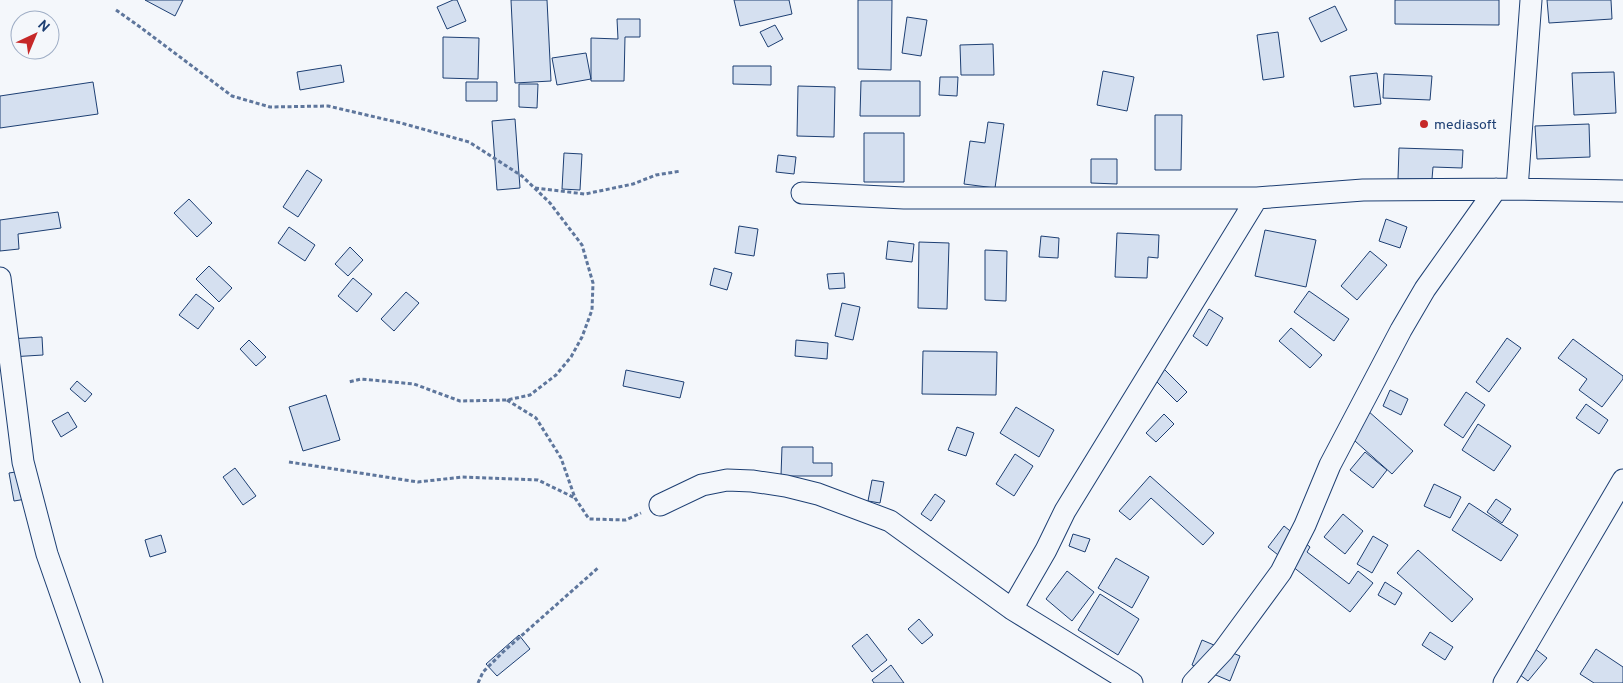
<svg xmlns="http://www.w3.org/2000/svg" width="1623" height="683" font-family="Overpass,sans-serif">
	<rect width="100%" height="100%" fill="#f4f7fb"/>
	<path fill="#d5e0f0" stroke="#1d3f73" d="M145,0h38l-8,16z
		M453,0h4l9,21 -19,8 -10,-22z
		M511,0h36l4,81 -36,2z
		M734,0h55l3,14 -52,12z
		M858,0h34l-1,70 -33,-1z
		M1395,0h104v25l-104,-1z
		M1547,0h64l1,19 -63,4z
		M1335,6l12,24 -26,12 -12,-24z
		M907,17l20,3 -6,36 -19,-3z
		M617,19h23v18h-15l-1,44h-33v-43l27,1z
		M775,25l8,14 -15,8 -8,-15z
		M1278,32l6,45 -21,3 -6,-45z
		M443,37l36,1 -1,41 -35,-1z
		M993,44l1,31h-33l-1,-30z
		M586,53l5,26 -34,6 -5,-27z
		M341,65l3,17 -44,8 -3,-18z
		M733,66h38v19l-38,-1z
		M1103,71l31,6 -7,34 -30,-6z
		M1614,72l2,41 -42,2 -2,-42z
		M1377,73l4,31 -27,3 -4,-31z
		M1384,74l48,2 -2,24 -47,-2z
		M940,77h18l-1,19 -18,-1z
		M861,81h59v35h-60z
		M93,82l5,32 -98,14v-32z
		M466,82h31v19h-31z
		M519,84h19l-1,24 -18,-1z
		M798,86l37,1 -1,50 -37,-1z
		M1155,115h27l-1,55h-26z
		M515,119l5,69 -23,2 -5,-69z
		M988,122l16,2 -9,64 -31,-4 6,-43 15,2z
		M1589,124l1,33 -53,2 -2,-33z
		M864,133h40v49h-40z
		M1399,148l64,2 -1,18 -29,-1 -1,12h-34z
		M564,153l18,1 -2,36 -18,-1z
		M778,155l18,2 -2,17 -18,-2z
		M1091,159h26v25l-26,-1z
		M307,170l15,10 -24,37 -15,-10z
		M189,199l23,24 -15,14 -23,-24z
		M58,212l3,16 -43,6 1,15 -19,2v-31z
		M1386,219l21,8 -7,21 -21,-7z
		M739,226l19,3 -4,27 -19,-3z
		M289,227l26,18 -10,16 -27,-18z
		M1265,230l51,10 -10,47 -51,-11z
		M1117,233l42,2 -1,23 -10,-1 -1,21 -32,-1z
		M1041,236l18,2 -1,20 -19,-1z
		M888,241l26,3 -2,18 -26,-3z
		M919,242l30,1 -2,66 -29,-1z
		M350,247l13,13 -15,16 -13,-12z
		M985,250l22,1 -1,50 -21,-1z
		M1370,251l17,14 -30,35 -16,-14z
		M209,266l23,22 -13,14 -23,-23z
		M714,268l18,5 -5,17 -17,-5z
		M844,273l1,15 -16,1 -2,-15z
		M353,278l19,16 -15,18 -19,-16z
		M1309,291l40,28 -15,22 -40,-29z
		M406,292l13,11 -25,28 -13,-12z
		M196,294l18,14 -16,21 -19,-14z
		M842,303l18,4 -7,33 -18,-4z
		M1209,309l14,9 -16,28 -14,-10z
		M1291,328l31,27 -12,13 -31,-27z
		M42,337l1,18 -33,2 -1,-18z
		M1507,338l14,10 -32,44 -13,-10z
		M1573,339l50,37v3l-21,28 -23,-17 8,-11 -29,-21z
		M249,340l17,17 -10,9 -16,-17z
		M796,340l32,3 -1,16 -32,-3z
		M923,351l74,1 -1,43 -74,-1z
		M1164,369l23,23 -10,10 -23,-23z
		M626,370l58,12 -4,16 -57,-12z
		M77,381l15,13 -7,8 -15,-13z
		M1390,390l18,9 -7,16 -18,-9z
		M1466,392l19,13 -22,33 -19,-13z
		M326,395l14,45 -37,11 -14,-44z
		M1586,404l22,16 -9,14 -23,-16z
		M1016,407l38,23 -15,27 -39,-24z
		M1367,410l46,41 -21,23 -46,-41z
		M68,412l9,15 -16,10 -9,-16z
		M1164,414l10,10 -18,18 -10,-9z
		M1478,424l33,22 -17,25 -32,-21z
		M957,427l17,6 -8,23 -18,-6z
		M782,447h31v16h19v13h-51z
		M1365,452l22,18 -14,18 -23,-18z
		M1015,454l18,12 -19,30 -18,-12z
		M235,468l21,28 -13,9 -20,-28z
		M22,471l4,28 -12,2 -5,-28z
		M1150,476l64,57 -11,12 -52,-47 -21,22 -11,-9z
		M872,480l12,2 -4,21 -12,-2z
		M1434,484l27,13 -11,21 -26,-12z
		M935,494l10,7 -14,20 -10,-7z
		M1496,499l15,10 -9,14 -15,-11z
		M1469,503l49,32 -17,26 -49,-31z
		M1343,514l20,17 -18,23 -21,-17z
		M1284,526l26,21 -3,5 42,32 9,-13 15,12 -23,29 -82,-65z
		M1073,534l17,5 -5,13 -16,-6z
		M161,535l5,17 -16,5 -5,-17z
		M1373,536l15,9 -16,28 -15,-9z
		M1418,550l55,49 -21,23 -55,-49z
		M1116,558l33,19 -17,31 -34,-20z
		M1067,571l27,21 -22,29 -26,-22z
		M1385,582l17,11 -7,12 -17,-10z
		M1100,594l39,25 -21,36 -40,-25z
		M919,619l14,16 -11,9 -14,-15z
		M1430,632l23,15 -8,13 -23,-15z
		M867,634l20,26 -15,12 -20,-26z
		M519,635l11,14 -33,27 -11,-12z
		M1202,640l38,16 -10,25 -38,-16z
		M1530,645l17,13 -19,23 -17,-13z
		M1596,649l27,18v16h-29l-14,-9z
		M891,665l13,18h-30l-2,-3z"/>
	<g fill="none" stroke-linecap="round" stroke-linejoin="round">
		<defs>
			<path id="street" d="M1517,189l14,-189
				M802,193l102,5h353l106,-8 154,-1 106,2
				M0,278l23,184 24,92 45,129
				M660,505l42,-20 25,-5 25,1 34,5 32,8 72,27 122,88 120,74
				M1012,609l34,-59 19,-39 192,-313
				M1193,683l30,-32 58,-79 24,-47 25,-60 71,-135 24,-41 71,-100
				M1504,683l119,-203"/>
		</defs>
		<use href="#street" stroke="#1d3f73" stroke-width="23"/>
		<path stroke="#5e769c" stroke-width="3" stroke-dasharray="4 2.5" stroke-linecap="butt" d="M116,10l24,17 92,69 38,11 58,-1 73,17 68,19 53,34 28,27 32,42 11,38 -1,27 -10,27 -11,20 -15,18 -26,20 -23,5 -47,1 -46,-17 -53,-5 -12,3
			M535,188l50,6 48,-10 23,-9 25,-4
			M507,400l29,18 25,40 14,40 14,21 37,1 15,-7
			M289,462l129,20 44,-5 76,3 37,18
			M478,683l5,-11 20,-20 96,-85"/>
		<use href="#street" stroke="#f4f7fb" stroke-width="21"/>
	</g>
	<circle fill="#c62828" stroke="#f4f7fb" stroke-width="2" cx="1424" cy="124" r="5"/>
	<g text-anchor="middle" stroke-width="4" stroke-linejoin="round" paint-order="stroke">
		<g font-size="14" fill="#1d3f73" stroke="#f4f7fb" text-anchor="start">
			<text x="1434" y="129">mediasoft</text>
		</g>
	</g>
	<g transform="translate(35 35) rotate(44)"><circle r="24" fill="#f4f7fb" stroke="#9eadc5"/>
	<path d="M0-4L9 19L0 12L-9 19Z" fill="#c62828"/>
	<text y="-8" font-size="14" font-weight="bold" text-anchor="middle" fill="#1d3f73">N</text>
	</g>
</svg>
